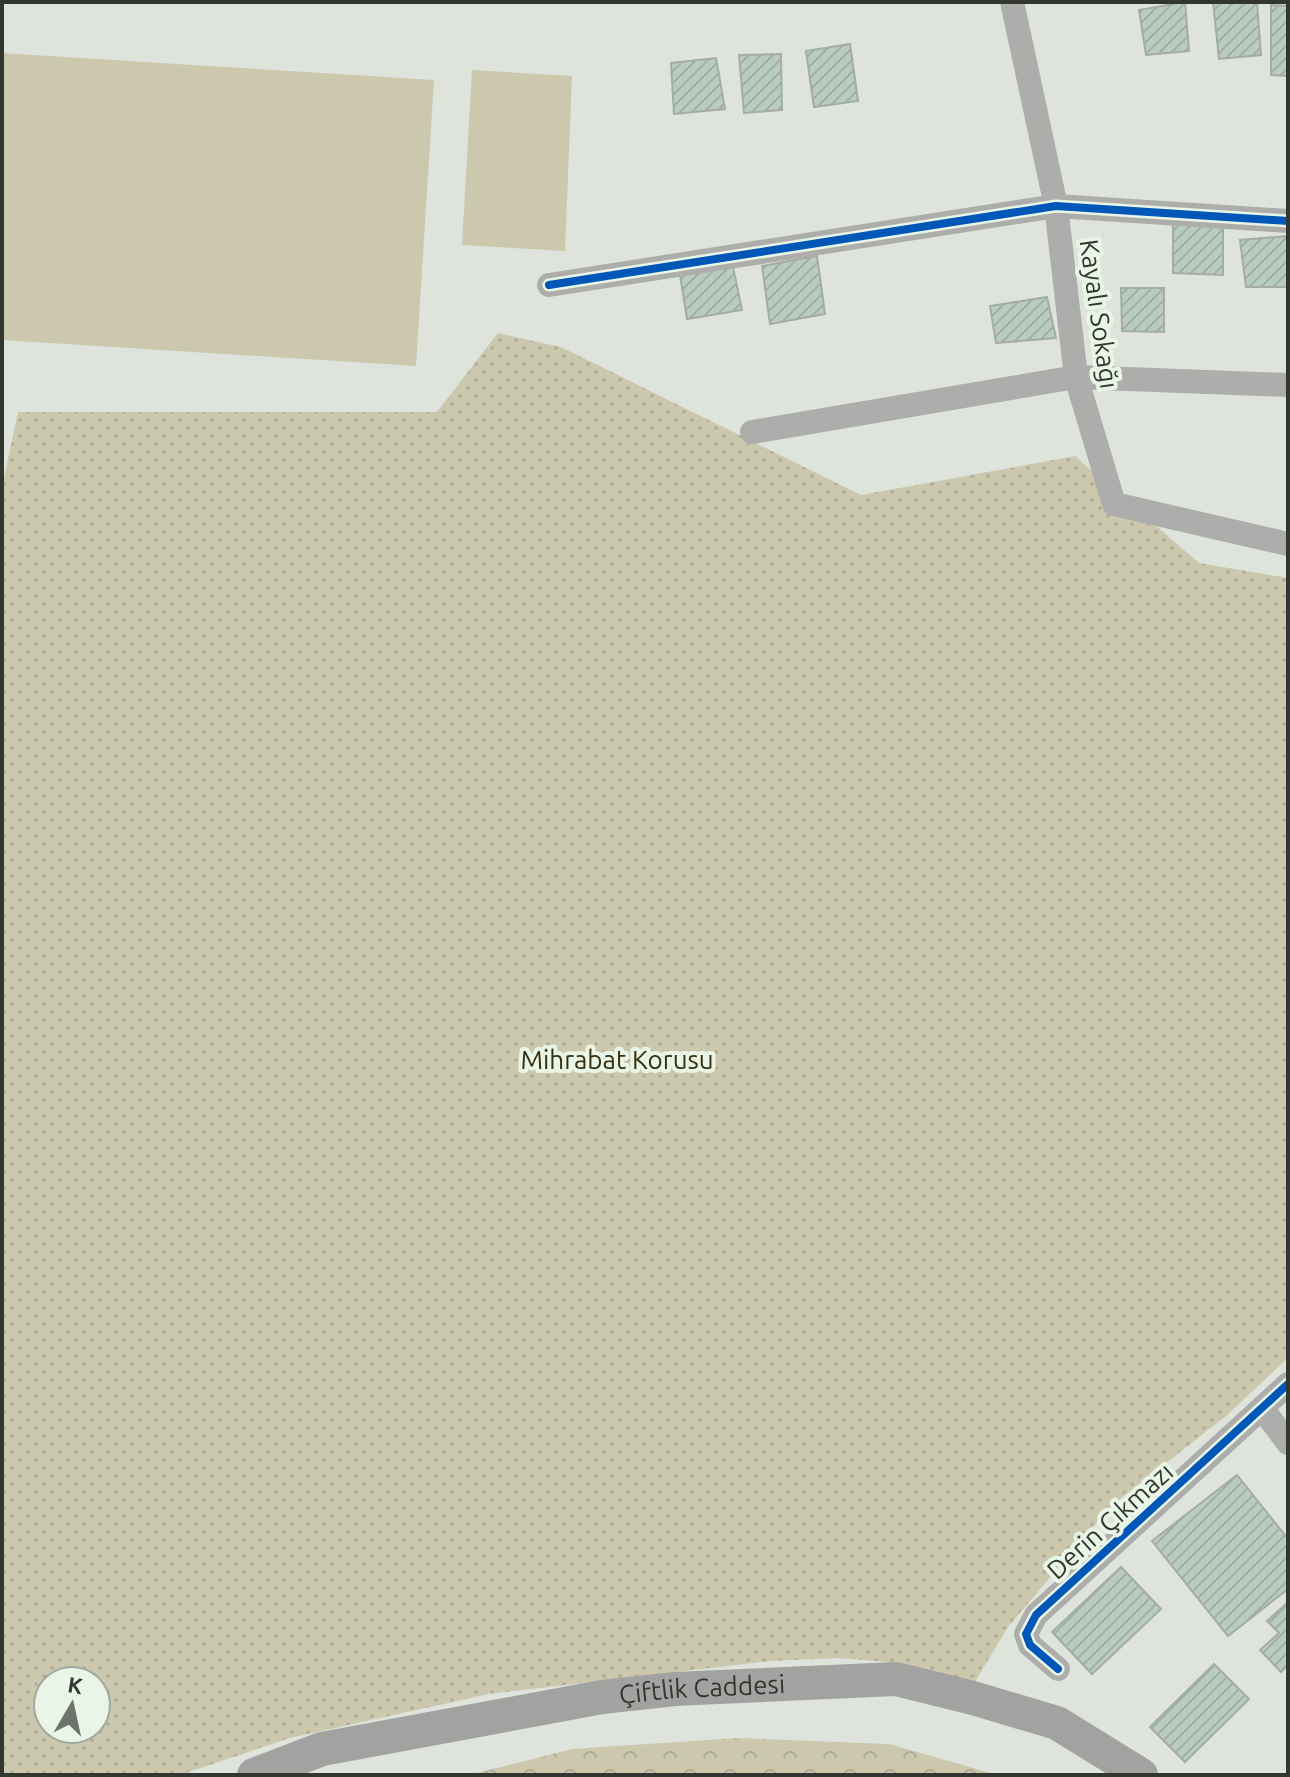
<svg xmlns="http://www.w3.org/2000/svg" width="1290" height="1777" font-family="Ubuntu,sans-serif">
	<defs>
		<pattern id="forest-crowns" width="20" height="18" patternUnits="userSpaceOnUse" patternTransform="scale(2)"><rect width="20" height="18" fill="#cbc8ae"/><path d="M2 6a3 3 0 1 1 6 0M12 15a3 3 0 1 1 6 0" fill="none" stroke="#afac96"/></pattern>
		<pattern id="park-dots" width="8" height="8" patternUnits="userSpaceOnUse" patternTransform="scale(2)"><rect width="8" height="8" fill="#cbc8ae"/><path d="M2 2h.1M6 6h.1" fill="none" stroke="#afac96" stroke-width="1.8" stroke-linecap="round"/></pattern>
		<pattern id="building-hatch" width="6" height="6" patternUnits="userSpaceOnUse" patternTransform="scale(2)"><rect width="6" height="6" fill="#baccc0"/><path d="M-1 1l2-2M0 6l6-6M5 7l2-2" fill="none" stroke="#a0b0a5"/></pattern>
	</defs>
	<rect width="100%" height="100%" fill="#dee4dc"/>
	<path fill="#cbc8ae" d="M2,53l432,27 -18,286 -414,-26z
		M472,70l100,6 -7,175 -103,-6z"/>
	<path fill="url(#forest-crowns)" d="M738,1738l151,6 109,31h-529l103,-26z"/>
	<path fill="url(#park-dots)" fill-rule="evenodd" d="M498,333l63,14 300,148 214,-39 124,107 89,15v780l-62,58 -116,91 -102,120 -35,58 -86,-23 -48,-4 -68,3 -282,33 -199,44 -110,37h-178v-1288l16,-75h419zM48,1681h48v48h-48z"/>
	<path fill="url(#building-hatch)" stroke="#a5aba6" stroke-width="2" d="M1185,2l4,49 -43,4 -7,-45z
		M1213,2h44l4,53 -42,4z
		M1271,5l17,1v70l-17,-1z
		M850,44l8,57 -44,6 -8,-56z
		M781,54l1,56 -38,3 -5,-58z
		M716,58l9,51 -51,5 -3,-51z
		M1173,224l50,3v48l-50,-2z
		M1288,236v51h-42l-6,-47z
		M817,256l8,58 -55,10 -8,-58z
		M733,267l9,43 -55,9 -7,-44z
		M1121,288h43v44l-42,-1z
		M1047,297l9,41 -60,5 -6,-37z
		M1237,1475l51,64v50l-60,47 -76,-95z
		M1121,1567l40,42 -69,65 -40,-42z
		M1288,1602v63l-7,7 -21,-22 19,-17 -12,-12z
		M1214,1664l35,35 -64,63 -35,-35z"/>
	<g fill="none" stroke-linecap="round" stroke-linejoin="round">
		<path stroke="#adaeab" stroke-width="24" d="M1012,2l44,204 20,171 38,127 174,40
			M549,285l507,-79 232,15
			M752,432l324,-55 212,8
			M1262,1408l26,35
			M1058,1669l-28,-24 -4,-11 10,-19 252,-231"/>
		<path stroke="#a2a3a0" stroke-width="34" id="s1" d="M254,1775l68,-26 280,-52 73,-8 221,-10 77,19 84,25 84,52"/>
		<defs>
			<path id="cycleway" d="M549,285l507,-79 232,15
				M1058,1669l-28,-24 -4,-11 10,-19 252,-231"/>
		</defs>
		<use href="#cycleway" stroke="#e9f5e6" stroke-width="13"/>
		<use href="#cycleway" stroke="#0057b8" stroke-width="8"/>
	</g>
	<g text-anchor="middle" stroke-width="8" stroke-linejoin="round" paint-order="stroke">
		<g font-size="26" fill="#313630" stroke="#e9f5e6">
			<text transform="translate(1099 314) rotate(82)" y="9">Kayalı Sokağı</text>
			<text transform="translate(1110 1521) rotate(-42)" y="9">Derin Çıkmazı</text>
			<text dy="9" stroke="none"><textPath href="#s1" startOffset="458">Çiftlik Caddesi</textPath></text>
		</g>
		<g font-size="26" fill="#372f0f" stroke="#e9f5e6">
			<text x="617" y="1069">Mihrabat Korusu</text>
		</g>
	</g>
	<rect width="1290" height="1777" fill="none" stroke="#313630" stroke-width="8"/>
	<g transform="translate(72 1705) rotate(9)"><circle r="38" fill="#e9f5e6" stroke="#9fa99d" stroke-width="2"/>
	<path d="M0-6L14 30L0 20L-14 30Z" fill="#6e736c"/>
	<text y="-12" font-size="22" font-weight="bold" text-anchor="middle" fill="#313630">K</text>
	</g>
</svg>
